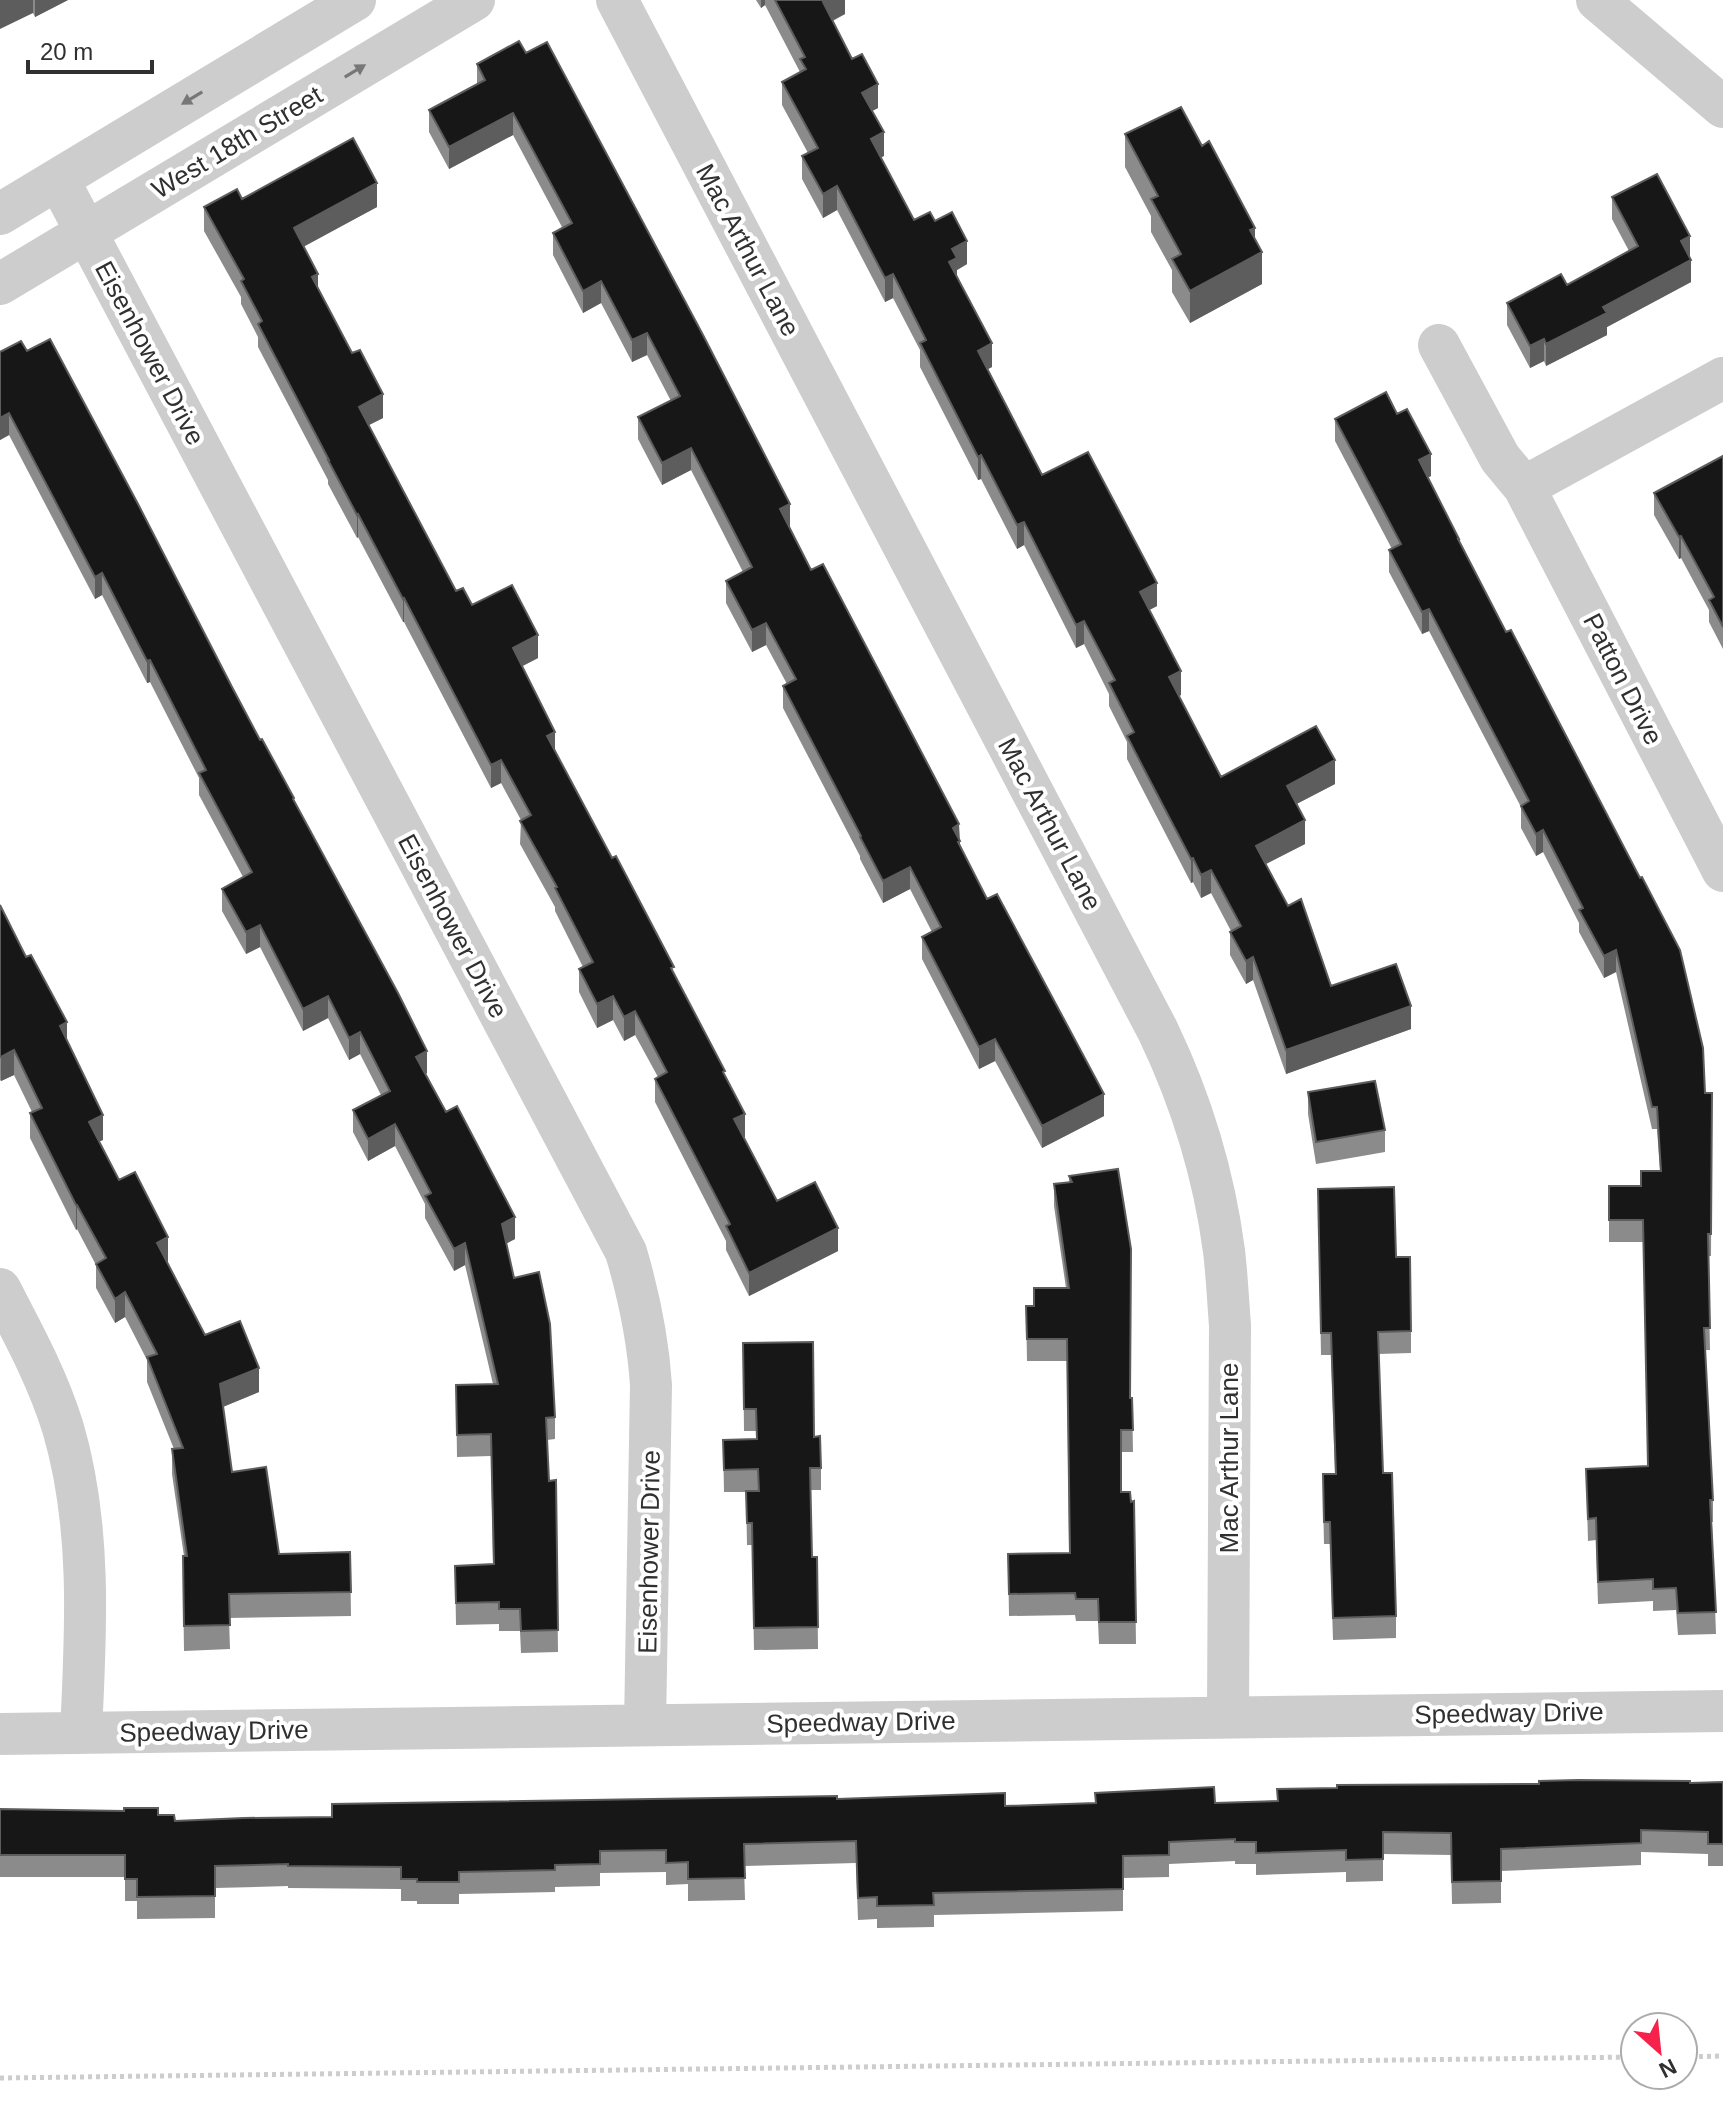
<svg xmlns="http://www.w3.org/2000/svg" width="1723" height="2115" font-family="Arial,sans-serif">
	<rect width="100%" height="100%" fill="#fff"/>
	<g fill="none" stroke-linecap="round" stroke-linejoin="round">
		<path stroke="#cdcdcd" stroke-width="5" stroke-dasharray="4 4" stroke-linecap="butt" d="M1683,2057l40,-1
			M0,2078l1635,-21"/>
		<path stroke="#cdcdcd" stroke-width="42" d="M617,0l541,1031c33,69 56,144 66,220 3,25 4,50 6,74l-2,391
			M1597,0l126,107
			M58,179l568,1073c13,44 22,87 25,133l-6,340
			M0,214l355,-214
			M0,284l474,-284
			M1439,345l61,113 24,29
			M1723,378l-199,109 199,384
			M0,1289c24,46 48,90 63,139 29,98 23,204 18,304
			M0,1734l1723,-23"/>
	</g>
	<path fill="#8b8b8b" d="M0,0h68l-33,17 -2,-4z
		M756,0h89v14l-12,7 45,87 -6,3 12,45 -3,1 33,63 21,1 32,43 -10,6v6l35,91 -4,2 54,106 115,131 -8,4 32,85 -2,1 42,81 114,7 -39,20 9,40 -39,20 65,122 80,43 -125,45 -33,-94 -7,4 -16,-29v-23l1,-1 -20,-38 -10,5 -8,-16 -2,1 -46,-89 -18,-35v-17l-18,-36v-12l-25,-50 -8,4 -52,-103 -7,4 -36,-70 -3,1 -58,-113v-17l-27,-52 -8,4 -48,-92 -14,8 -21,-39v-23l6,-3 -26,-48v-23l18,-10 -35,-67 -4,3z
		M519,41l271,485h-1l22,44 148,270 1,7 27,52 117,217 -62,32 -47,-87 -16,8 -57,-110v-22l10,-5 -22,-43 -27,14 -23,-44v-3l-77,-148v-22l4,-2 -21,-39 -14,7 -26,-49v-22l17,-9 -52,-102 -29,15 -24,-46v-22l33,-16 -24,-46 -15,7 -31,-59 -18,10 -30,-58v-22l9,-6 -49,-92 -64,34 -20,-37v-22l48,-26v-20z
		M1125,134l77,12 53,93 7,45 -72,39 -18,-31v-22l-21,-38v-16l-26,-49z
		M1612,197l78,61 1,24 -84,45v8l-61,31 -2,-5 -14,7 -23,-43v-22l60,-18 62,-34 -17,-32z
		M242,199l135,8 -74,39 15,42 65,130 -14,7 87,166 16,14 66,53 -16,8 33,87 119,221 51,102 19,62 33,63 61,50 -89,45 -23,-46v-9l-71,-139v-23l3,-2 -23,-42 -11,6 -11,-21 -16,8 -18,-36v-23l4,-2 -28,-56v-4l-35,-63 1,-24 -20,-37 -10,5 -87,-166h-1l-45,-85 -1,1 -29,-54v-4l-70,-133v-10l-17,-33v-7l-37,-66v-24z
		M0,352l232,335 62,115 133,271 -1,1 89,165 -9,4 8,35 41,139v22l-8,1 2,41 7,-1 2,172 -37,1 -1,-22h-21v-7l-43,1 -1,-59 38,-2 -2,-108 -34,1 -1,-72 37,-1 -28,-119 -11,6 -29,-53v-14l-30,-58 -27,15 -15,-29v-22l28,-15 -21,-41 -11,6 -21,-42 -25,13 -43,-84 -14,7 -24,-43v-22l21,-12 -44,-82v-17l-49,-96 -3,1 -45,-88 -7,4 -86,-164 -9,5z
		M1397,414l34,62 -3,1 31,65 246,551h7l-1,163h-3l2,94h-5l8,150v22h-1l4,112 -38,1 -2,-25 -23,1v-10l-55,3 -2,-64 -8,1 -2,-72 62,-3 -5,-224h-34v-56h32l19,-15 -3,-42h-5l-36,-157 -12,6 -25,-46v-9l-36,-71 -7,4 -15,-28v-21l-92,-176 -7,3 -33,-62v-22l3,-1 -57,-108v-22z
		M1723,456v193l-14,-27v-12l-28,-52 -2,1 -25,-44v-22z
		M0,905l67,135 36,100 -4,1 20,39 49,82h-1l38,73 54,57 -36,15 9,65 47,82 71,-2 1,64 -122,2 1,31 -46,2 -1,-70 1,-25 -12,-82v-25h2l-27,-67v-22l-22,-43 -10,6 -19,-35v-23l-19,-36 -1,1 -46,-92v-25l2,-1 -18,-37 -13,6 -1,-1z
		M1308,1092l77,38v22l-69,12 -8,-50z
		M1118,1169l12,229h2l1,54h-12v40l10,10 3,-1 2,143h-37l-1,-23h-22l-1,-6 -66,1 -1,-62 61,-1 -2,-192h-40l-1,-55h8l32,-18 -12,-82v-22l15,-2v-6z
		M1318,1189l78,68 15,74v22l-33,1 5,119 13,143v22l-63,2 -3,-96h-6l-1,-48 12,-22 -4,-119h-10z
		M743,1343l71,94 7,31v22h-11l2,67h5l1,92 -64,1 -2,-105h-5l-1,-53h-22l-1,-52 34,-1 -1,-8h-12z
		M1723,1782v84h-15v-12l-67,-2v13l-140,6v32l-49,1 -1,-49 -68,-1v27l-37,1v-10l-90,3v-11h-21v-3l-66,3v13l-46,1v33l-189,4v12l-57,1v-9l-19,1 -2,-57 -112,3 1,34 -57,1v-17l-22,1v-13l-66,1v13l-45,1v5l-96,2v10h-42v-3h-16v-12l-113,-1v-2l-73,2v30l-78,1v-18h-12v-24h-125v-68l158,6 17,6 157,-4 505,-18 168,7 210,-3z"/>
	<path fill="#5d5d5d" d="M0,0h33v13l-33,16z
		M35,0h33l-33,17z
		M761,0h4v5l-4,3z
		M827,0h18v14l-22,11v-23z
		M878,84v24l-16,8v-23z
		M513,113v22l-64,34v-22z
		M884,132v24l-13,6v-23z
		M377,183v24l-83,45v-24z
		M837,186v24l-14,8v-24z
		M1255,228v28l7,-4v32l-72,39v-32l60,-61z
		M1690,236v22l-9,-17z
		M967,241v23l-10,6v11l-8,-19 3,-13z
		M1691,260v22l-84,45v8l-61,31v-22l57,-37z
		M318,274v23l-6,-20z
		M893,274v24l-8,4v-24z
		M601,281v22l-18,10v-22z
		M647,333v22l-15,7v-22z
		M1544,339v22l-14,7v-22z
		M992,343v24l-14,7v-23z
		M383,394v24l-24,12v-23z
		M9,413v22l-9,5v-22z
		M691,448v22l-29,15v-22z
		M1431,454v22l-12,6v-22z
		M981,455v24l-3,1v-23z
		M790,504v22l-10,5v-22z
		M358,514v23l-1,1v-23z
		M1024,522v23l-7,4v-24z
		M1681,536v22l-2,1v-22z
		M102,573v22l-7,4v-22z
		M1157,583v23l-17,9v-23z
		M404,598v24h-1v-23z
		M1429,609v22l-7,3v-22z
		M1084,621v23l-8,4v-23z
		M766,623v22l-14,7v-22z
		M538,635v23l-25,13v-23z
		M150,660v22l-3,1v-22z
		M1181,671v24l-12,6v-24z
		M555,732v23l-8,-19z
		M501,760v23l-10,5v-23z
		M1335,760v24l-48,25v-23z
		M1305,820v24l-49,25v-23z
		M959,824l1,17v22l-7,-35z
		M1543,830v22l-7,4v-22z
		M1193,858v24l-2,1v-24z
		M910,867v22l-27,14v-22z
		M1211,870v23l-10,5v-23z
		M260,925v22l-14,7v-22z
		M1616,950v22l-12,6v-22z
		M1253,957v23l-7,4v-23z
		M328,996v22l-25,13v-22z
		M613,996v24l-16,8v-24z
		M1411,1006v23l-125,45v-24z
		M635,1011v24l-11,6v-24z
		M67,1022v25l-7,-21z
		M360,1032v22l-11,6v-22z
		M995,1039v22l-16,8v-22z
		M14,1050v25l-13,6v-24z
		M427,1051v22l-11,6v-22z
		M1104,1094v22l-62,32v-22z
		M745,1114v23l-11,5v-23z
		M103,1115v25l-14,6v-24z
		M395,1124v22l-27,15v-22z
		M76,1205h1v24l-1,1z
		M515,1217v22l-13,7v-22z
		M838,1228v23l-89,45v-23z
		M168,1237v25l-11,6v-25z
		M465,1243v22l-11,6v-22z
		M125,1292v25l-10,6v-24z
		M259,1368v24l-39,16v-24z"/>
	<path fill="#171717" stroke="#5d5d5d" stroke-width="2" d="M775,0h52l-4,2 29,57 10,-5 16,30 -16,9 22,39 -13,7 43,81 16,-8 5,9 17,-9 15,29 -15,8 5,9 -8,4 43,81 -14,8 64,124 46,-23 69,131 -17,9 41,79 -12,6 52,100 95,-51 19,34 -48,26 18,34 -49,26 32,60 13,-7 30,87 65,-22 15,42 -125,44 -33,-93 -7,4 -16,-29 11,-6 -30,-56 -10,5 -8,-17 -2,1 -46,-88 -18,-35 7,-4 -25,-49 6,-3 -31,-59 -8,4 -52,-103 -7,3 -36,-70 -3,2 -58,-114 6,-3 -33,-66 -8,4 -48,-92 -14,8 -21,-38 16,-8 -36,-66 24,-13 -6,-10 5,-2z
		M519,41l7,12 21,-11 156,293 87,169 -10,5 31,61 12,-6 136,260 -6,4 7,13 -2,1 29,57 10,-5 107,200 -62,32 -47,-87 -16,8 -57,-110 19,-10 -31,-60 -27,14 -23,-44 1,-1 -78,-150 13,-7 -30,-56 -14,7 -26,-49 26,-14 -61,-119 -29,15 -24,-46 42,-21 -33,-63 -15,7 -31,-59 -18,10 -30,-58 19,-10 -59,-110 -64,34 -20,-37 56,-30 -8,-16z
		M1181,107l21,39 7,-5 46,87 -5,2 12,22 -72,39 -18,-32 9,-5 -30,-55 7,-3 -33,-62z
		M353,138l24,45 -83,45 24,46 -6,3 40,76 8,-3 23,44 -24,13 97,184 7,-3 9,17 40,-20 26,50 -25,13 42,84 -8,4 65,122 4,-2 58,111 -3,1 54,103 -2,1 22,42 -11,5 43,82 38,-19 23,46 -89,45 -23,-47 4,-2 -75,-145 12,-7 -32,-61 -11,6 -11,-21 -16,8 -18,-35 14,-7 -38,-74 2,-1 -37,-66 11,-6 -30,-55 -10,5 -87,-167 -1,1 -45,-85 -1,1 -29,-55h1l-71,-136 4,-3 -21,-40 3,-2 -40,-72 33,-18 5,10z
		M1657,174l33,62 -9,5 10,19 -88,47 4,6 -61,31 -2,-5 -14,7 -23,-43 54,-29 6,11 71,-39 -26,-49z
		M50,339l88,165 94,183 28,53 2,-1 32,59 -1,1 105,194 29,58 -11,6 30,55 11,-6 58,111 -13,7 12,54 25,-6 11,52 5,93 -9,1 3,63 7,-1 2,150 -37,1 -1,-22h-21v-7l-43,1 -1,-37 39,-2 -3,-130 -34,1 -1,-50 42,-1 -33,-141 -11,6 -29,-53 6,-3 -36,-69 -27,15 -15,-29 37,-19 -30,-59 -11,6 -21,-42 -25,13 -43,-84 -14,7 -24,-43 30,-17 -53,-99 7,-3 -56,-110 -3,1 -45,-88 -7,4 -86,-164 -9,5v-66l21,-11 6,10z
		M1386,392l11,22 10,-5 24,45 -12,6 40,79h-1l48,93 5,-2 129,248 2,-1 38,73 23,98 2,45h7l-1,141h-3l2,94h-6l9,172h-3l6,112 -38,1 -2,-25 -23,1v-10l-55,3 -2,-64 -8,1 -2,-50 62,-3 -5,-246h-34v-34h32v-15h20l-4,-64h-5l-36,-157 -12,6 -25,-46 4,-2 -40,-78 -7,4 -15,-28 8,-5 -100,-192 -7,3 -33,-62 12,-6 -66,-125z
		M1723,456v171l-14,-27 5,-3 -33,-61 -2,1 -25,-44z
		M0,905l26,52 5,-2 36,67 -7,4 43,89 -14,7 30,58 16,-8 33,65 -11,6 48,92 35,-14 19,47 -39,16 12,88 34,-5 13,87 71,-2 1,40 -122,2 1,31 -46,1 -1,-70h4l-15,-107 11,-1 -36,-91 10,-3 -32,-62 -10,7 -19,-35 10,-6 -29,-53h-1l-46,-92 12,-5 -28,-58 -13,7 -1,-1z
		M1375,1081l10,49 -69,12 -8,-50z
		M1118,1169l13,80 -1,149h2l1,32h-12v62h9l1,10 3,-1 2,121h-37l-1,-23h-22l-1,-6 -66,1 -1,-40 62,-1 -3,-214h-40l-1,-33h8v-18h35l-15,-104 18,-2 -3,-6z
		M1394,1187l2,70h14l1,74 -33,1 5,141h9l4,143 -63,2 -3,-96h-6l-1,-48h13l-5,-141h-10l-3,-144z
		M813,1342l1,95 6,-1 1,32h-11l2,89h5l1,70 -64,1 -2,-105h-5l-1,-32h13l-1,-22 -34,1 -1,-30 34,-1 -1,-30h-12l-1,-66z
		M1578,1780l112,1v2l33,-1v62h-15v-12l-67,-2v13l-140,6v32l-49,1 -1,-49 -68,-1v27l-37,1v-10l-90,3v-11h-21v-3l-66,3v13l-46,1v33l-190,4 1,12 -57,1v-9l-19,1 -2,-57 -112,3 1,34 -57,1v-17l-22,1v-13l-66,1v13l-45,1v5l-96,2v10h-42v-3h-16v-12l-113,-1v-2l-73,2v30l-78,1v-18h-12v-24h-125v-46l124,2v-3h34v7h16l1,6 69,-3 88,-1v-13l505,-8v3l168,-6v13l91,-3 -1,-10 119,-6 1,16 63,-2 -1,-12 60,-1v-3l202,-1v-3z"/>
	<defs><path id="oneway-solid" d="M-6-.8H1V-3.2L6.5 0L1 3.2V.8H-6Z" transform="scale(2)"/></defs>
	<g fill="#777">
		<use href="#oneway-solid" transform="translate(355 71) rotate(-31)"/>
		<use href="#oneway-solid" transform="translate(192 98) rotate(149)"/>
	</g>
	<g text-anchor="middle" stroke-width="8" stroke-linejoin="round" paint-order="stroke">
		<g font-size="26" fill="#303030" stroke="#fff">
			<text transform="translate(237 142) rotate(-31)" y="9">West 18th Street</text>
			<text transform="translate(748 250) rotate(62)" y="9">Mac Arthur Lane</text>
			<text transform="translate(150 353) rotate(62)" y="9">Eisenhower Drive</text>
			<text transform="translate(1623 679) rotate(63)" y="9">Patton Drive</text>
			<text transform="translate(1050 824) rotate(62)" y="9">Mac Arthur Lane</text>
			<text transform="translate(453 926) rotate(62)" y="9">Eisenhower Drive</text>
			<text transform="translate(1229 1458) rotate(-90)" y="9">Mac Arthur Lane</text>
			<text transform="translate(649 1552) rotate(-89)" y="9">Eisenhower Drive</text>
			<text transform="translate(1509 1713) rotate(-1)" y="9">Speedway Drive</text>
			<text transform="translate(861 1722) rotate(-1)" y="9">Speedway Drive</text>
			<text transform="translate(214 1731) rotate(-1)" y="9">Speedway Drive</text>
		</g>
	</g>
	<g transform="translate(1659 2051) rotate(153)"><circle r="38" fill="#ffffff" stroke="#acacac" stroke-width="2"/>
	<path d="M0-6L14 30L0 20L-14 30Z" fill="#f7224b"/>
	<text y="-12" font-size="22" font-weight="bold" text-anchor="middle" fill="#303030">N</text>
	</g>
	<path d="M28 60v12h124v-12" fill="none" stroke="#303030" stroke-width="4"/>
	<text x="40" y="60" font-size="24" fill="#303030" stroke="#ffffff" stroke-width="6" paint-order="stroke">20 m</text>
</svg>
